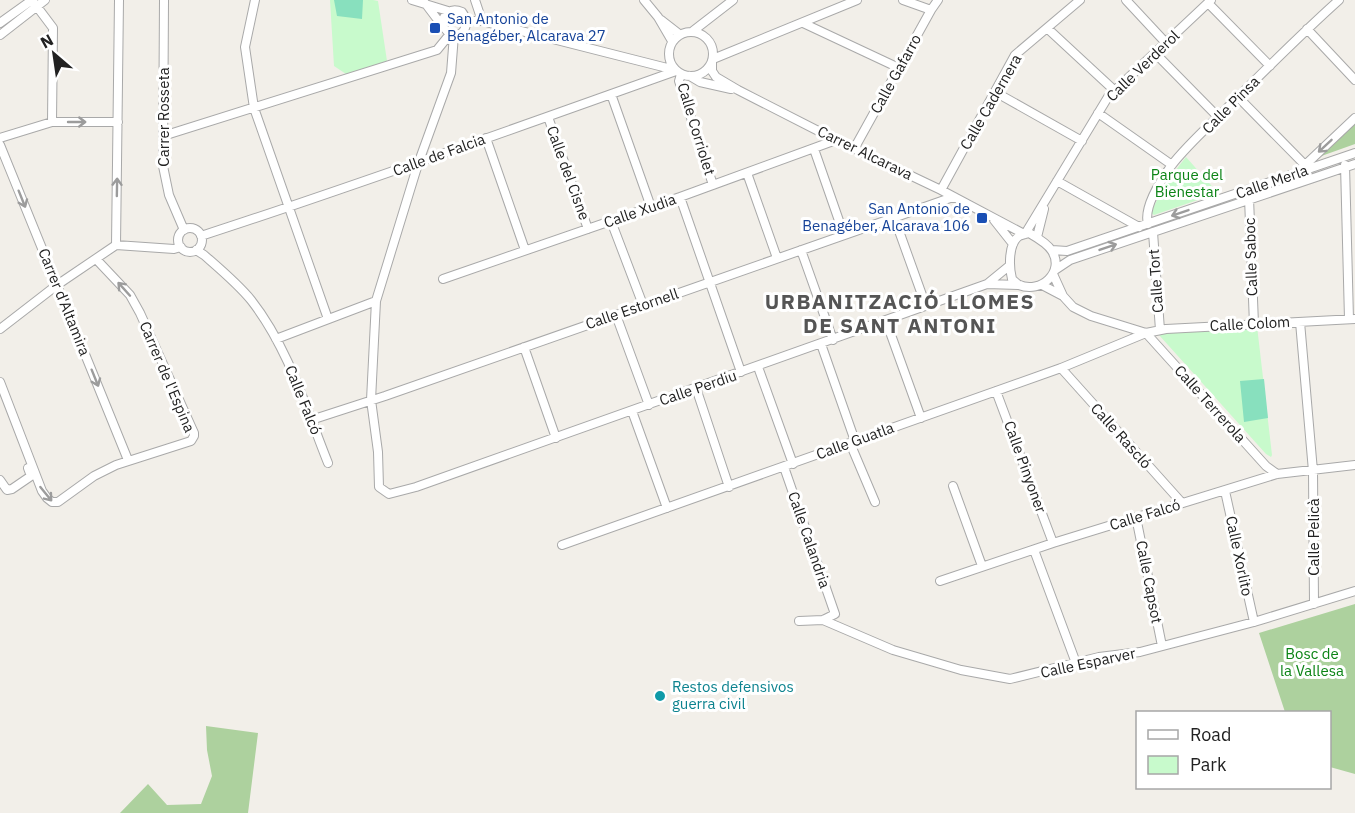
<svg xmlns="http://www.w3.org/2000/svg" width="1355" height="813" font-family="'IBM Plex Sans',sans-serif">
	<rect width="100%" height="100%" fill="#f2efe9"/>
	<path fill="#add19e" d="M1355,121v23l-42,15z
		M1355,604v170l-25,-7v-55h-45l-26,-79z
		M206,726l52,7 -10,80h-128l28,-29 19,21 34,-1 11,-28 -5,-26z"/>
	<path fill="#c8facc" d="M330,0h43l5,1 9,60 -41,13 -12,-8z
		M1186,157l32,36 -64,22 -3,-2c9,-21 21,-39 35,-56z
		M1257,326l15,129 -1,2 -5,-3 -107,-119 1,-2 6,-1z"/>
	<path fill="#88e0be" d="M334,0h29l-1,19 -25,-3z
		M1264,379l4,39 -24,4 -4,-41z"/>
	<g fill="none" stroke-linecap="round" stroke-linejoin="round">
		<defs>
			<path id="minor" d="M32,0l21,28 -1,94
				M164,0l-1,166 6,29 15,35
				M255,0l-10,47 9,61 74,211
				M412,0l36,11
				M475,0l7,21
				M644,0l14,17 14,24
				M903,0l28,10
				M1126,0l40,43
				M425,3c4,5 22,30 25,31 14,5 21,-11 12,-22 -11,-5 -18,1 -20,12
				M1208,3l62,63
				M661,20l18,14
				M467,21h15l193,49
				M0,23l32,-23
				M803,23l96,45
				M1047,28l68,63
				M1307,29l48,51
				M693,31l40,-31
				M669 54a22 22 0 1 1 44 0a22 22 0 1 1-44 0Z
				M0,35l45,-35
				M454,35l-3,38 -33,91 -42,137 -5,99 7,52 1,35 10,7 27,-7 571,-203
				M1155,53l63,64
				M713,59l144,-59
				M712,62v9l4,6 22,13 98,50 105,50 83,44
				M681,74l-2,7 34,104
				M690,76l10,6 31,7
				M995,92l87,49
				M611,94l40,113
				M1238,97l67,68
				M1098,113l74,52
				M548,117l40,112
				M163,136l274,-86 13,-16
				M0,138l52,-16h66
				M486,138l39,112
				M0,145l128,315
				M814,149l30,86
				M854,149l77,-139 7,-10
				M1345,165l4,154
				M1301,169l54,-51
				M747,173l30,85
				M1057,181l82,46
				M941,190l74,-135 65,-55
				M680,197l61,175
				M1249,198l5,126
				M894,217l32,89
				M994,220l19,24
				M611,221l32,84
				M1148,224c-5,-17 13,-44 23,-58 17,-22 39,-41 58,-60 36,-36 72,-72 110,-106
				M178 240a12 12 0 1 1 24 0a12 12 0 1 1-24 0Z
				M1153,232l7,98
				M1029,233c7,4 18,10 23,18 13,21 -11,43 -33,34 -3,-2 -5,-4 -7,-6 -3,-12 -4,-35 7,-43 2,-1 7,-2 10,-3z
				M1025,234l83,-137 103,-97
				M201,236c160,-52 317,-109 475,-165
				M1037,237l7,-28
				M116,245l3,-245
				M116,245l58,4 7,-2
				M196,250l8,5c16,14 34,29 47,45 37,47 55,108 77,163
				M801,250l32,90
				M1052,250l15,1 288,-98
				M1009,266l-22,18 33,1
				M1055,270l15,-10 285,-96
				M443,279l237,-82 156,-57
				M1042,285l21,11 -10,-22
				M1063,296l10,11 18,9 55,17
				M616,315l33,90
				M886,321l35,97
				M1300,322l13,149 1,133
				M0,329l57,-44 59,-40
				M1146,333l120,133 11,8
				M276,339l100,-38
				M821,344l34,97
				M524,347l32,91
				M758,367l35,97
				M1061,368l121,135
				M0,382l42,109 5,7 5,4h6l36,-26 22,-11 75,-24 3,-5v-3l-54,-120 -10,-18 -34,-36
				M696,388l33,99
				M996,391l57,152
				M632,411l35,97
				M311,420l74,-24 568,-199
				M850,443l25,59
				M784,467l51,147 -12,6 -24,1
				M0,480l7,10 5,-1 19,-13 -3,-8
				M953,486l29,80
				M1225,491l29,131
				M1136,517l26,129
				M562,545l499,-177 85,-35 20,-4 189,-10
				M1034,550l42,113
				M940,581l113,-38 224,-69 78,-9
				M823,620l70,30 68,20 49,9 89,-22 41,-5 114,-30 101,-31"/>
		</defs>
		<use href="#minor" stroke="#a9a9a9" stroke-width="10"/>
		<use href="#minor" stroke="#fff" stroke-width="8"/>
	</g>
	<defs><path id="oneway-shaft" d="M-6 0H5M1.5-3L5.5 0L1.5 3" fill="none" stroke-width="1.6" stroke-linecap="round" stroke-linejoin="round" transform="scale(1.5)"/></defs>
	<g stroke="#9c9c9c">
		<use href="#oneway-shaft" transform="translate(77 122)"/>
		<use href="#oneway-shaft" transform="translate(1325 146) rotate(137)"/>
		<use href="#oneway-shaft" transform="translate(117 187) rotate(-89)"/>
		<use href="#oneway-shaft" transform="translate(22 199) rotate(68)"/>
		<use href="#oneway-shaft" transform="translate(1180 213) rotate(161)"/>
		<use href="#oneway-shaft" transform="translate(1108 247) rotate(-19)"/>
		<use href="#oneway-shaft" transform="translate(124 289) rotate(-132)"/>
		<use href="#oneway-shaft" transform="translate(95 378) rotate(68)"/>
		<use href="#oneway-shaft" transform="translate(46 494) rotate(51)"/>
	</g>
	<g fill="#1a4fb4" stroke="#fff" stroke-width="2">
		<rect x="429" y="22" width="12" height="12" rx="3"/>
		<rect x="976" y="212" width="12" height="12" rx="3"/>
	</g>
	<circle fill="#0f9aa8" stroke="#fff" stroke-width="2" cx="660" cy="696" r="6"/>
	<g text-anchor="middle" stroke-width="6" stroke-linejoin="round" paint-order="stroke">
		<g font-size="15" fill="#164399" stroke="#fff" text-anchor="start">
			<text x="447" y="24">San Antonio de<tspan x="447" dy="17">Benagéber, Alcarava 27</tspan></text>
			<text x="970" y="214" text-anchor="end">San Antonio de<tspan x="970" dy="17">Benagéber, Alcarava 106</tspan></text>
		</g>
		<g font-size="15" fill="#222" stroke="#fff">
			<text transform="translate(1143 66) rotate(-44)" y="5">Calle Verderol</text>
			<text transform="translate(896 74) rotate(-61)" y="5">Calle Gafarro</text>
			<text transform="translate(991 102) rotate(-60)" y="5">Calle Cadernera</text>
			<text transform="translate(1231 105) rotate(-45)" y="5">Calle Pinsa</text>
			<text transform="translate(164 117) rotate(-90)" y="5">Carrer Rosseta</text>
			<text transform="translate(696 129) rotate(73)" y="5">Calle Corriolet</text>
			<text transform="translate(865 153) rotate(26)" y="5">Carrer Alcarava</text>
			<text transform="translate(439 155) rotate(-20)" y="5">Calle de Falcia</text>
			<text transform="translate(568 173) rotate(70)" y="5">Calle del Cisne</text>
			<text transform="translate(1272 182) rotate(-19)" y="5">Calle Merla</text>
			<text transform="translate(640 211) rotate(-19)" y="5">Calle Xudia</text>
			<text transform="translate(1251 257) rotate(-92)" y="5">Calle Saboc</text>
			<text transform="translate(1156 281) rotate(-94)" y="5">Calle Tort</text>
			<text transform="translate(64 302) rotate(68)" y="5">Carrer d'Altamira</text>
			<text transform="translate(632 309) rotate(-19)" y="5">Calle Estornell</text>
			<text transform="translate(1250 324) rotate(-3)" y="5">Calle Colom</text>
			<text transform="translate(167 377) rotate(67)" y="5">Carrer de l'Espina</text>
			<text transform="translate(698 388) rotate(-19)" y="5">Calle Perdiu</text>
			<text transform="translate(303 400) rotate(68)" y="5">Calle Falcó</text>
			<text transform="translate(1210 404) rotate(48)" y="5">Calle Terrerola</text>
			<text transform="translate(1121 436) rotate(48)" y="5">Calle Rascló</text>
			<text transform="translate(855 441) rotate(-20)" y="5">Calle Guatla</text>
			<text transform="translate(1025 467) rotate(70)" y="5">Calle Pinyoner</text>
			<text transform="translate(1145 515) rotate(-17)" y="5">Calle Falcó</text>
			<text transform="translate(1314 537) rotate(-90)" y="5">Calle Pelicà</text>
			<text transform="translate(809 540) rotate(71)" y="5">Calle Calandria</text>
			<text transform="translate(1239 556) rotate(78)" y="5">Calle Xorlito</text>
			<text transform="translate(1149 582) rotate(79)" y="5">Calle Capsot</text>
			<text transform="translate(1088 663) rotate(-12)" y="5">Calle Esparver</text>
		</g>
		<g font-size="15" fill="#0c8416" stroke="#fff">
			<text x="1187" y="180">Parque del<tspan x="1187" dy="17">Bienestar</tspan></text>
			<text x="1312" y="659">Bosc de<tspan x="1312" dy="17">la Vallesa</tspan></text>
		</g>
		<g font-size="15" fill="#0d838f" stroke="#fff" text-anchor="start">
			<text x="672" y="692">Restos defensivos<tspan x="672" dy="17">guerra civil</tspan></text>
		</g>
		<g font-size="21" font-weight="bold" letter-spacing="1.5" fill="#555" stroke="#fff">
			<text x="900" y="309">URBANITZACIÓ LLOMES<tspan x="900" dy="24">DE SANT ANTONI</tspan></text>
		</g>
	</g>
	<rect x="1136" y="711" width="195" height="78" fill="#ffffff" stroke="#a7a7a7" stroke-width="1.5"/>
	<rect x="1148" y="730" width="30" height="9" fill="#ffffff" stroke="#a7a7a7" stroke-width="1.5"/>
	<text x="1190" y="741" font-size="18" fill="#222222">Road</text>
	<rect x="1148" y="756" width="30" height="18" fill="#c8facc" stroke="#a7a7a7" stroke-width="1.5"/>
	<text x="1190" y="771" font-size="18" fill="#222222">Park</text>
	<g transform="translate(54 54) rotate(331)" stroke="#ffffff" stroke-width="4.5" paint-order="stroke">
	<path d="M0-4.5L10 22L0 15L-10 22Z" fill="#222222"/>
	<text y="-9" font-size="16" font-weight="bold" text-anchor="middle" fill="#222222">N</text>
	</g>
</svg>
